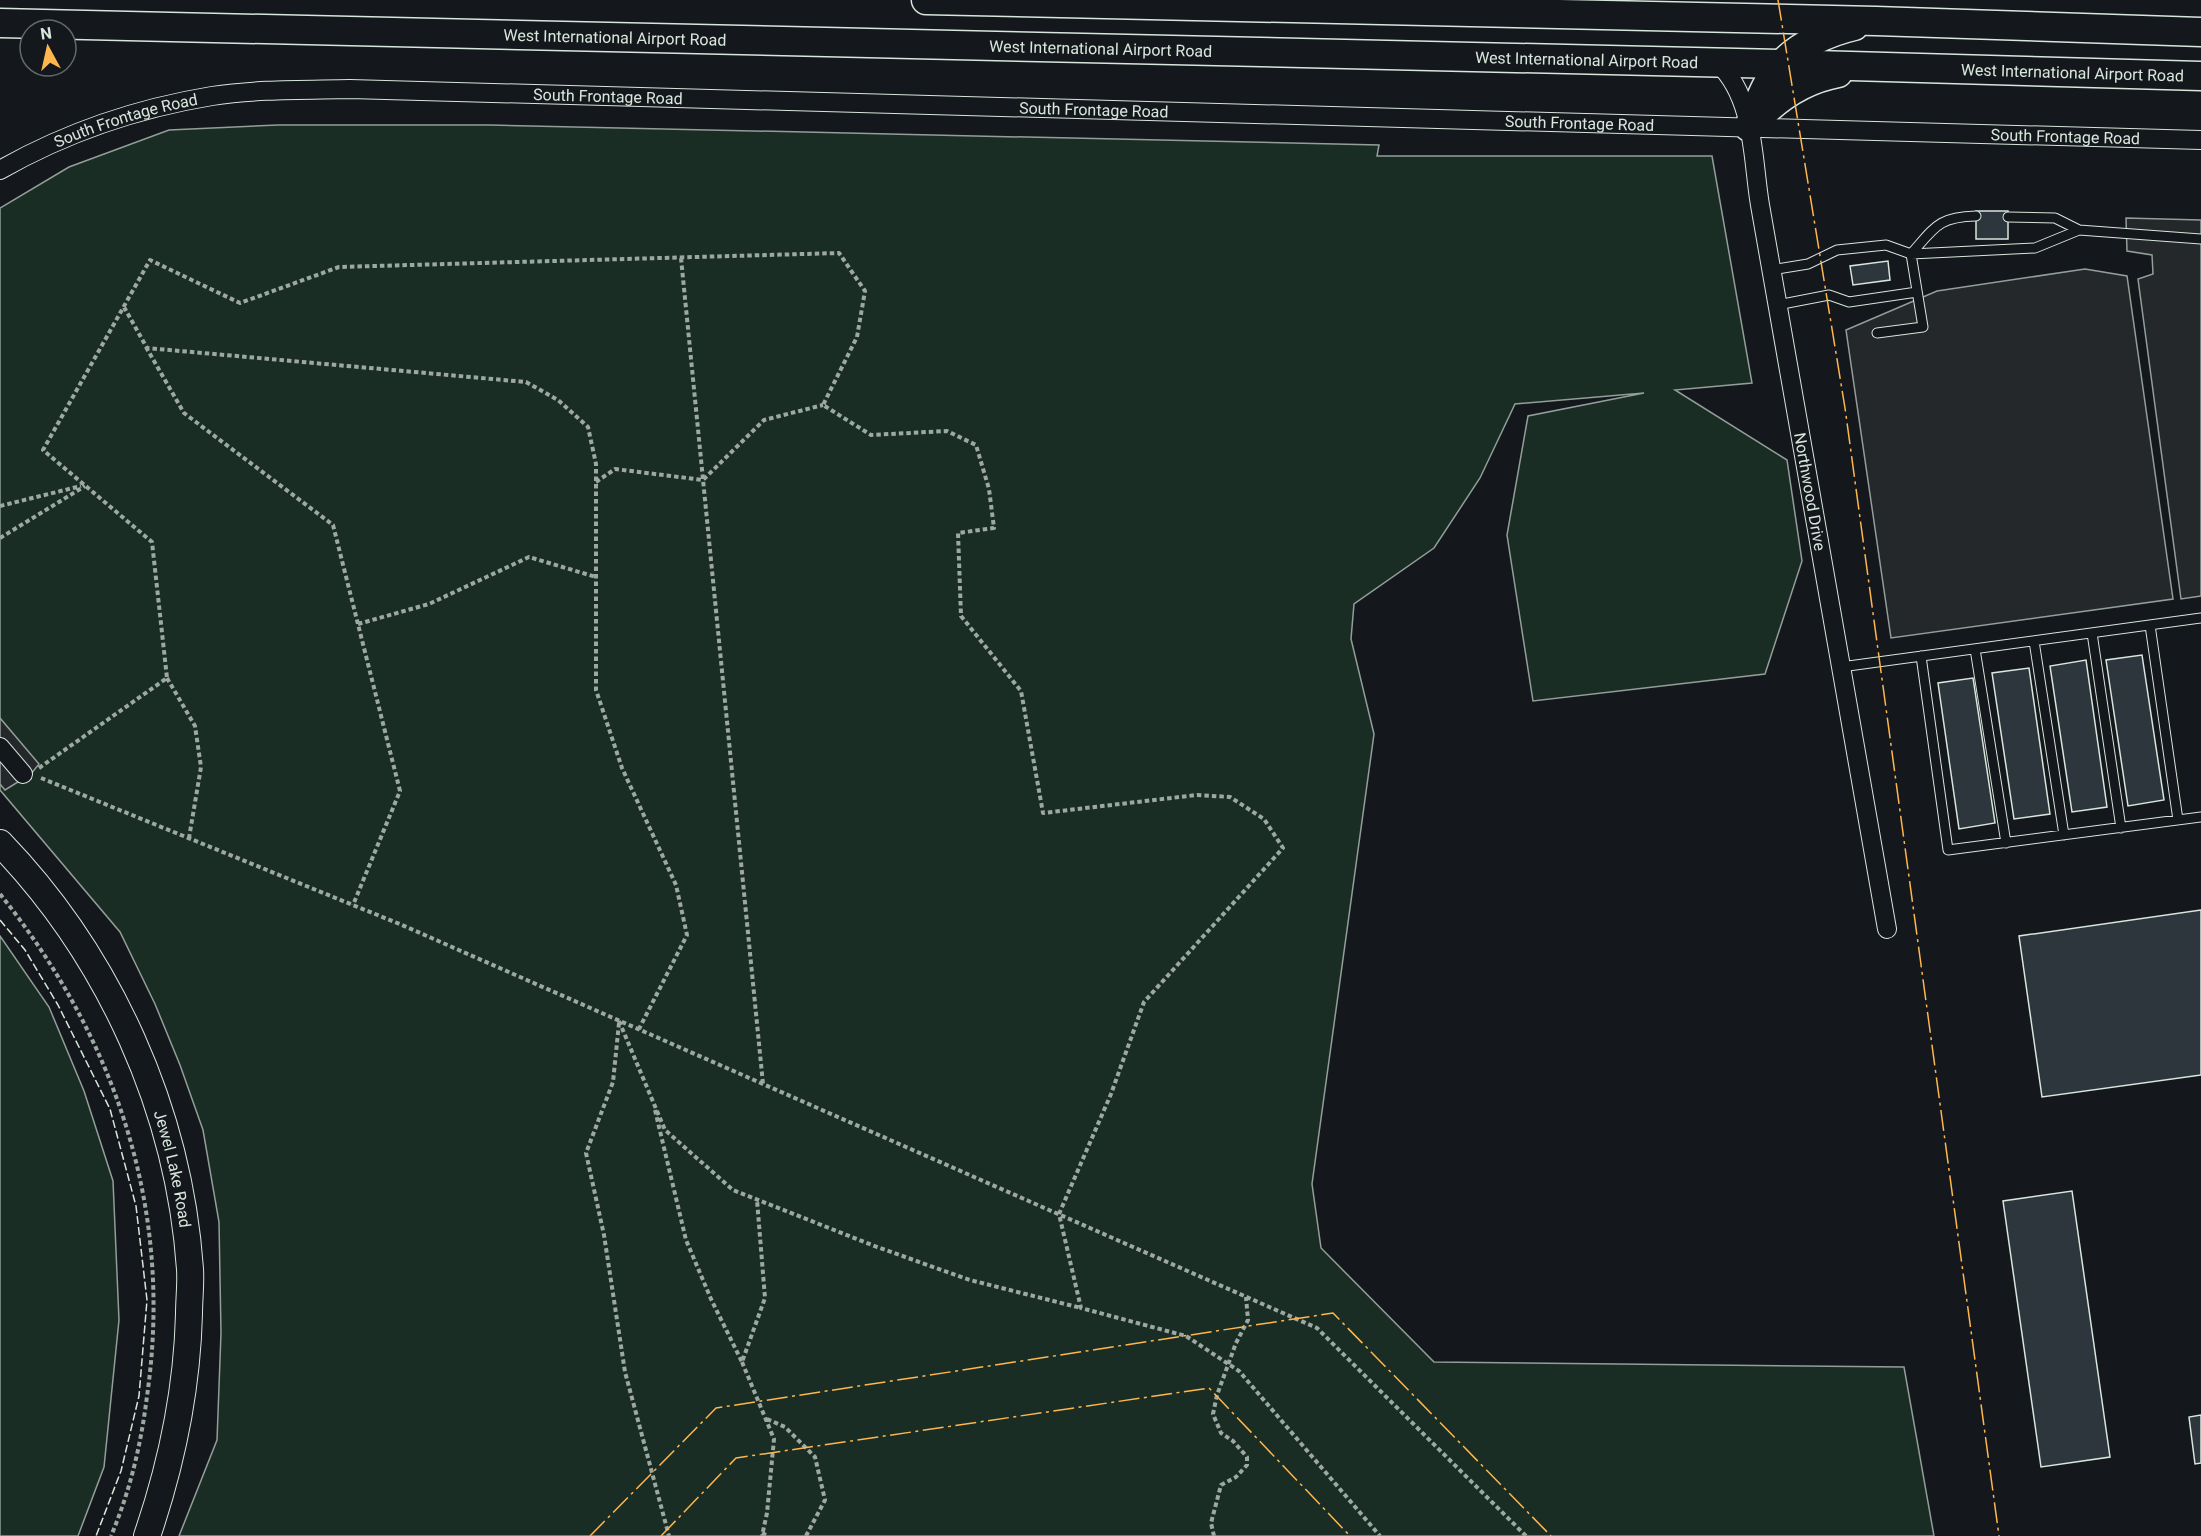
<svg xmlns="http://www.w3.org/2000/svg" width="2201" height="1536" font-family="Roboto,sans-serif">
	<rect width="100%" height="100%" fill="#14181c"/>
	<path fill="#1a2d24" stroke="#939e99" stroke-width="1.5" d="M278,125h212l889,20 -2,11h335l40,227 -77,7 112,70 15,101 -37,113 -232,27 -26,-166 21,-119 116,-23 -129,11 -35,74 -46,70 -80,56 -3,35 23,95 -62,450 9,64 113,114 470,5 30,169h-1755l38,-96 4,-107 -2,-111 -16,-92 -23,-65 -25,-61 -35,-72 -120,-142v-582l69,-41 100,-37z
		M0,936l49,71 35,84 29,90 6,139 -15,147 -26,69h-78z"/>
	<path fill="#24282b" stroke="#939e99" stroke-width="1.5" d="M2126,218l75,2v376l-20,3 -43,-320 15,-5 -1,-19 -25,-4z
		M2085,269l42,7 46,323 -282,39 -45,-308 91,-39z
		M0,718l39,46 -8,10 -26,16 -5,-6z"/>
	<path fill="#2c363c" stroke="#d8e6dc" stroke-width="1.5" d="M1976,211h32v28h-32z
		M1888,261l2,19 -37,5 -3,-19z
		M2142,655l22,145 -36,6 -22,-146z
		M2086,660l21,147 -35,5 -22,-146z
		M2029,668l21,146 -36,5 -22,-146z
		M1973,678l22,145 -36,6 -21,-146z
		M2201,910v165l-159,22 -23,-161z
		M2072,1191l38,266 -69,10 -38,-266z
		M2201,1415v48l-6,1 -6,-47z"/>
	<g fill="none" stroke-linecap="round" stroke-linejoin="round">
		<defs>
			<path id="lane" d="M2008,217l47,1 24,12
				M1911,254c24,-27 27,-37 65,-38
				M1771,270l37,-6 29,-14 49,-5 25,9 124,-6 44,-18 122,9
				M1777,305l52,-10 20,7 68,-10
				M1877,333l46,-6 -12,-73
				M2150,625l28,195
				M2092,633l29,195
				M2034,641l30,194
				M1975,649l31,194
				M1921,656l27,194 253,-33
				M1841,667l360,-49"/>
			<g id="street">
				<path id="s1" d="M1718,63c37,36 34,94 42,142l127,724"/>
				<path id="s2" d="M0,170c65,-37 139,-62 212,-74 45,-7 92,-6 138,-7l1851,51"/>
				<path d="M0,747l23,27"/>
			</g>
			<g id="secondary">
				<path id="s3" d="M0,843c110,114 179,268 190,426 1,15 -1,30 -1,45 -2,78 -17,149 -42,222"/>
			</g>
			<g id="primary">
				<path d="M926,0l950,21 325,11"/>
				<path id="s4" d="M0,23l1781,41 420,12"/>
				<path d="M1757,119c22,-23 49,-40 81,-46"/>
				<path d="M1749,127c9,-21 16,-45 32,-62 18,-20 47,-33 73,-39"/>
			</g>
		</defs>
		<use href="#lane" stroke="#d8e6dc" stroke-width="11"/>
		<use href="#street" stroke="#d8e6dc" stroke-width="20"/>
		<use href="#secondary" stroke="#d8e6dc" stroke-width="28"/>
		<use href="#primary" stroke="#d8e6dc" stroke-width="31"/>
		<path stroke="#9da8a2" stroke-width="4" stroke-dasharray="4.5 3" stroke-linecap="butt" d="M681,258l82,826
			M124,307l23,41 379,34 32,18 30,27 8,37v226l26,78 54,117 11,50 -48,94
			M146,347l38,66 149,112 67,266 -47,114
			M596,482l19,-13 88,11 61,-60 59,-15
			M0,506l81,-20
			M0,538l85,-52
			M358,624l71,-20 100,-47 67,20
			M167,678l28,48 6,41 -12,71
			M39,768l128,-90 -15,-136 -109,-92 107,-190 90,43 99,-36 500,-14 26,38 -8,46 -34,68 48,30 76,-4 29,14 13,44 5,39 -36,5 3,83 60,75 22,122 154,-18 33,2 34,22 19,29 -139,154 -33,92 -52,120 22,94 105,28 53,35 141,165
			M41,778l361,147 915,403 209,208
			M0,894c116,145 174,316 147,502 -6,49 -17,95 -36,140
			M619,1021l46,109 68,60 144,57 93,33 111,28
			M619,1023l-6,59 -27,71 18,82 21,137 44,164
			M655,1110l31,130 25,59 31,63 23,-64 -8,-98
			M742,1362l32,77 -7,74 -5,23
			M767,1419l18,8 30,30 10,43 -19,36
			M762,1533l6,3
			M1214,1536l-3,-13 10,-38 15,-8 11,-12v-8l-14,-16 -12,-8 -8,-19 4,-19 19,-52 12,-23 -2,-23"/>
		<use href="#lane" stroke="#14181c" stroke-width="9"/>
		<use href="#street" stroke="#14181c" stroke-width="18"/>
		<use href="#secondary" stroke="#14181c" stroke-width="26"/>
		<use href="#primary" stroke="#14181c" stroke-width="28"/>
		<path stroke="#d8e6dc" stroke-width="1.5" stroke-dasharray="8 3" stroke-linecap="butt" d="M0,920l25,30 33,55 52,104 26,97 11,94 -8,96 -18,75 -25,65"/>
		<path stroke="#ffb74d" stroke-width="1.5" stroke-dasharray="21 4.5 3 4.5" stroke-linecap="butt" d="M1778,0l67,408 154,1128
			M590,1536l126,-128 617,-95 218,223
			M661,1536l75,-78 473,-70 141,148"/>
	</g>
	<g text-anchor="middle" stroke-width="4.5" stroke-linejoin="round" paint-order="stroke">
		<g font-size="16" fill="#d8e6dc" stroke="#14181c">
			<text dy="6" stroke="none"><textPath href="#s4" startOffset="615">West International Airport Road</textPath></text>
			<text dy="6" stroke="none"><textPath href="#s4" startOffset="1101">West International Airport Road</textPath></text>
			<text dy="6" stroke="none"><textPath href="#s4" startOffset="1587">West International Airport Road</textPath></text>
			<text dy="6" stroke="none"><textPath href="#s4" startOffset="2073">West International Airport Road</textPath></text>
			<text dy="6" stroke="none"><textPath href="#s2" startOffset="622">South Frontage Road</textPath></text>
			<text dy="6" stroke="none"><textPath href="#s2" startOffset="1108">South Frontage Road</textPath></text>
			<text dy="6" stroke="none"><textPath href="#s2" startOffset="136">South Frontage Road</textPath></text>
			<text dy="6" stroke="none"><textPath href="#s2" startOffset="1594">South Frontage Road</textPath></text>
			<text dy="6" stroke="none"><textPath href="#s2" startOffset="2080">South Frontage Road</textPath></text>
			<text dy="6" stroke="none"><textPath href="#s1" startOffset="442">Northwood Drive</textPath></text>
			<text dy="6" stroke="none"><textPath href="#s3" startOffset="374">Jewel Lake Road</textPath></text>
		</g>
	</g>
	<g transform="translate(48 48) rotate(352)"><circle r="28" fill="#14181c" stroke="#626a69" stroke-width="1.5"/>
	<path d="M0-4.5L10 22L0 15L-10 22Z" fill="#ffb74d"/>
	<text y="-9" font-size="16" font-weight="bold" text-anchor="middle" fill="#d8e6dc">N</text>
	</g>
</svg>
